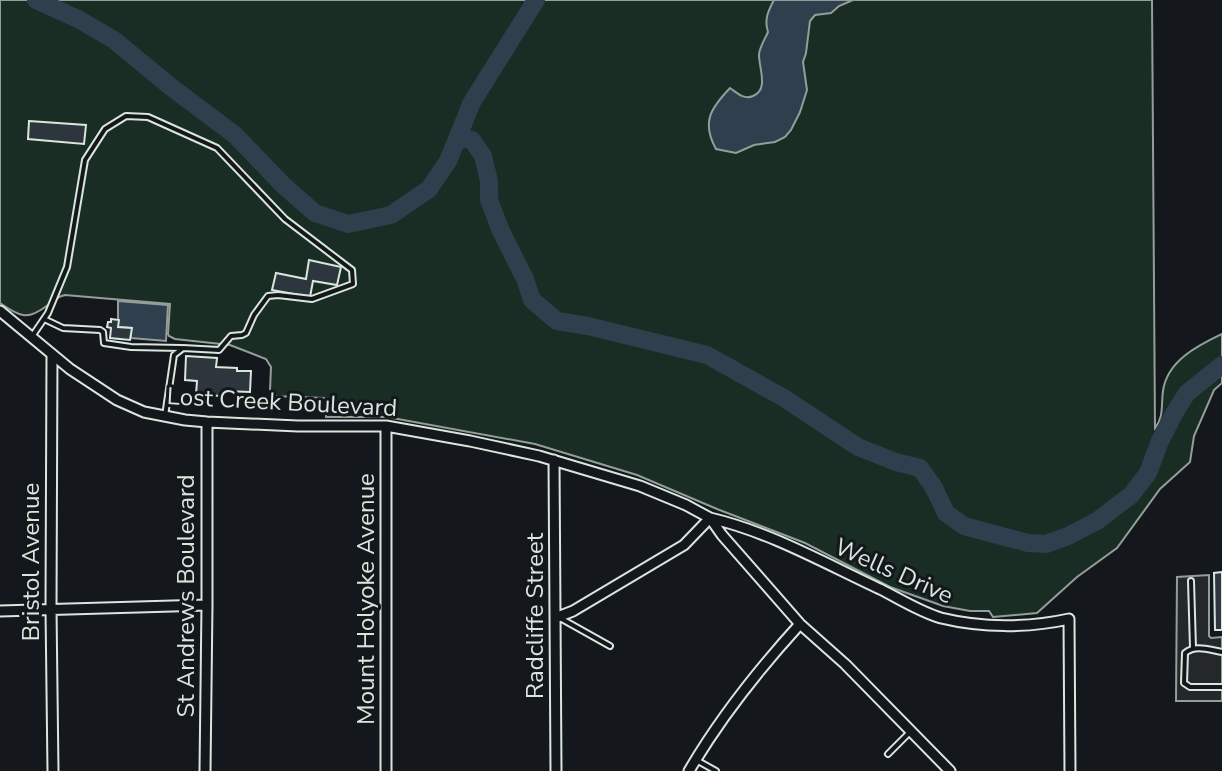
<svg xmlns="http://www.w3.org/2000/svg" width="1222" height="771" font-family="'Nunito Sans',sans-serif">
	<rect width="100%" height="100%" fill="#14181c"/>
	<path fill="#1a2d24" stroke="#939e99" stroke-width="2" d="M0,0h1152l3,428c9,-11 6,-23 8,-37 4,-30 34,-45 59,-57v49l-8,7 -20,46 -4,26 -30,27 -43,59 -40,29 -40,36 -44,4 -4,-6h-19l-27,-5 -53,-19 -85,-44 -88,-34 -80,-34 -102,-31 -148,-27h-61v-16l-2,-3 -51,-2 -3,-5 1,-24 -5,-8 -36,-14 -55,-6 -6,-3 -1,-2 2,-30 -105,-9c-8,2 -11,5 -17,10 -21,16 -27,12 -48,-2z"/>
	<path fill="#24282b" stroke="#939e99" stroke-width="2" d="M1209,575v61l2,2 11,-1v64h-46l1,-124z"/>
	<path fill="#2f3f4d" stroke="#939e99" stroke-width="2" d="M774,0h79l-14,6 -8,7 -16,2 -5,6 -4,32 -3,9 4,28 -7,22 -9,18 -6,7 -10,5 -21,3 -18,8 -20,-4c-15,-27 -5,-41 14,-61 7,5 14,12 23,8 16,-6 6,-28 6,-41 0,-7 6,-16 9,-23 -4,-12 0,-21 6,-32z
		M118,301l50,4 -2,36 -35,-3v-10l-13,-1z"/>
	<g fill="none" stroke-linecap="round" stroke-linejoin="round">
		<path stroke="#2f3f4d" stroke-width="18" d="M36,0l42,19 36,21 57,47 64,48 48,50 32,28 33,11 43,-9 38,-26 19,-28 24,-59 64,-102
			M455,144l8,-6 9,2 11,16 6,25v19l12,31 24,48 7,21 25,21 31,5 119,29 77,43 74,49 38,15 24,6 13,18 13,27 18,13 64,17 18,1 22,-8 29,-15 34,-26 17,-22 12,-32 15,-29 12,-19 35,-28"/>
	</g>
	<path fill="#2c363c" stroke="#d8e6dc" stroke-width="2" d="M29,121l57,4 -2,19 -56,-5z
		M309,260l32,7 -4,18 -24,-4 -3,16 -38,-7 4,-17 30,6z
		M111,319l8,1 -1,7 14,1 -2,12 -20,-2 1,-10 -4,-1 1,-5h3z
		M186,356l31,2 -1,9 21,1v3h14l-1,21 -26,-1v5l-28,-1 1,-14 -12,-1z
		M1222,572v58h-7l-1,-57z"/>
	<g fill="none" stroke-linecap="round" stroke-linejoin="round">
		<defs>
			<path id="service" d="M44,319l19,9 37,2 3,2 1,11 27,4 50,1
				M33,335l15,-22 19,-46 18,-107 20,-31 21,-13 22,1 69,31 68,71 67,51 1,14 -41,15 -34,-4 -10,1 -14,19 -8,18 -4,2 -11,1 -12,14 -36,-2 -9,7 -9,61
				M1191,581l2,67
				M560,618l50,28
				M1222,652c-12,-2 -27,-8 -37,1l-1,30 6,4h32
				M888,754l21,-21
				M698,761l18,10"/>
			<path id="minor" d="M0,311l70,58 47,31 27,12 41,8 22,2 91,4h88l84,15 69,15 101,30 46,19 24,13 12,17 78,89 45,40 105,107
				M52,354l-1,255 2,162
				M386,426v345
				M554,460l2,311
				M0,611l207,-6
				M555,618l18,-7 111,-66 26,-27c60,14 114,45 170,71 20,10 40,23 61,29 41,10 87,10 128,1l1,152
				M205,771l2,-166v-183
				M689,771c31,-53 70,-102 111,-147"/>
		</defs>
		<use href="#service" stroke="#d8e6dc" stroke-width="8"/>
		<use href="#minor" stroke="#d8e6dc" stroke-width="13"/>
		<use href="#service" stroke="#14181c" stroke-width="4"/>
		<use href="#minor" stroke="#14181c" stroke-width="9"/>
	</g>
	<g text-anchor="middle" stroke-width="6" stroke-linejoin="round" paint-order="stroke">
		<g font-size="24" fill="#d8e6dc" stroke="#14181c">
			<text transform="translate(282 402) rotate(3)" y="8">Lost Creek Boulevard</text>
			<text transform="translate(31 562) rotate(-90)" y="8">Bristol Avenue</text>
			<text transform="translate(894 571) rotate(24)" y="8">Wells Drive</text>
			<text transform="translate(186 596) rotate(-90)" y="8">St Andrews Boulevard</text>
			<text transform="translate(366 599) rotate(-90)" y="8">Mount Holyoke Avenue</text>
			<text transform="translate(535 616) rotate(-90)" y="8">Radcliffe Street</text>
		</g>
	</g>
</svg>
